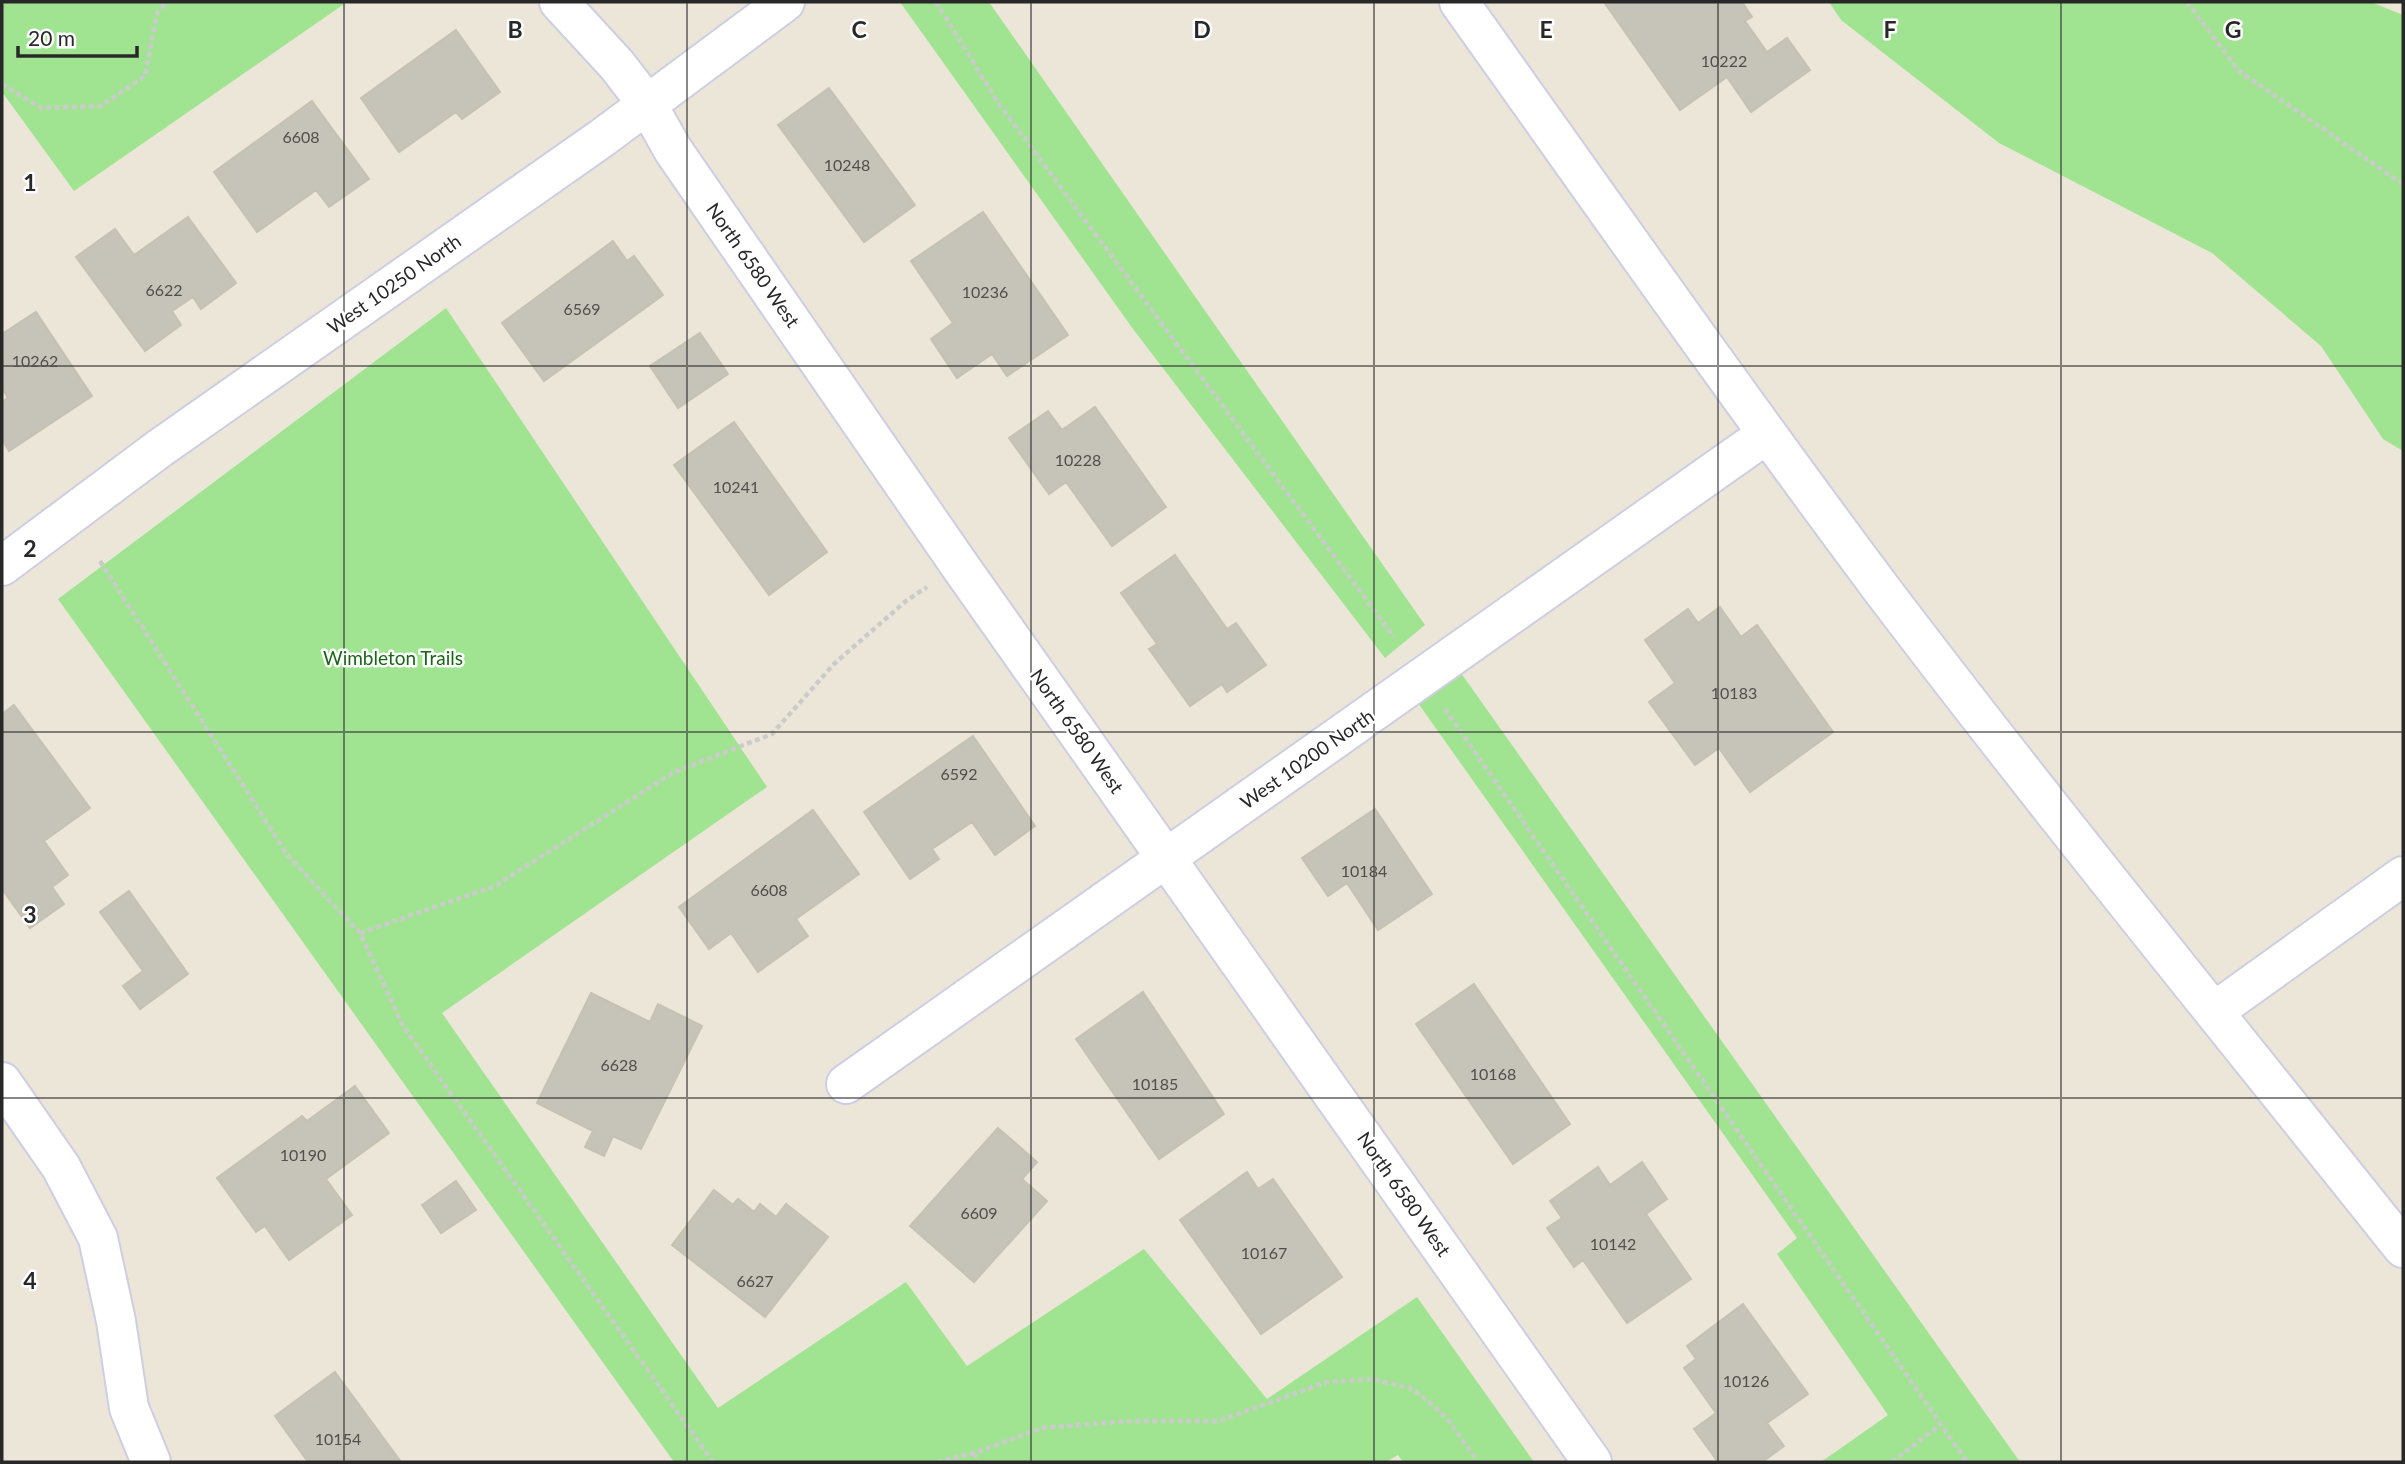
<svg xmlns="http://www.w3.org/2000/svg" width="2405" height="1464" font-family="Lato,sans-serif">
	<rect width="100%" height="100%" fill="#ebe6d8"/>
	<path fill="#a0e492" d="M2,2h345l-273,189 -72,-99z
		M900,2h89l436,623 -40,33 -252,-329z
		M1829,2h542l32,13v436l-20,-12 -62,-93 -109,-93 -213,-110 -158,-123z
		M446,308l321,479 -325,226 276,395 188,-126 61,84 177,-117 123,150 150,-102 117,165h-131l-5,-7 -12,7h-712l-616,-863z
		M1456,666l564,796h-199l67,-47 -111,-161 20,-16 -384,-542z"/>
	<path fill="#c6c3b8" stroke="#c6c2b2" stroke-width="2" d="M1604,2h138l10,15 -7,4 22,31 20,-14 23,32 -59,42 -24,-35 -47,33z
		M456,30l44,62 -38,27 -6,-7 -57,40 -38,-54z
		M829,88l86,117 -51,37 -86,-117z
		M312,101l57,78 -40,28 -13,-17 -59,42 -43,-60z
		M983,212l85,123 -61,41 -15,-22 -35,24 -26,-39 22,-16 -42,-62z
		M188,217l48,66 -35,26 -8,-12 -21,14 9,14 -36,26 -69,-94 39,-28 19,26z
		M613,241l14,20 7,-5 29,39 -119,86 -42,-58z
		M36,312l56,84 -83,55 -7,-12v-37l6,-4 -6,-10v-54z
		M700,333l28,41 -50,34 -28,-42z
		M1095,407l71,100 -54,39 -46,-64 -17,12 -40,-56 39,-27 14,19z
		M734,422l93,130 -58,43 -95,-130z
		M1175,555l52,74 9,-6 30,42 -39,27 -5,-8 -32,22 -41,-57 8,-5 -36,-51z
		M1720,607l21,30 16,-12 76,107 -83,60 -31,-44 -24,17 -46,-63 26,-19 -30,-43 43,-31 10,14z
		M14,705l76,103 -46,33 24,34 -16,12 12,17 -34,24 -28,-39v-175z
		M973,736l62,90 -40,29 -23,-33 -40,27 7,10 -29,20 -46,-67z
		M1375,809l57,85 -54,36 -31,-47 -19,13 -26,-38z
		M813,810l46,64 -63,45 12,17 -50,36 -27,-39 -22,16 -30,-42z
		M129,891l59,83 -48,35 -17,-23 20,-15 -43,-59z
		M1474,984l96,140 -57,40 -97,-140z
		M1143,992l81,122 -65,45 -83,-120z
		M591,993l59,29 8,-18 44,22 -61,123 -28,-13 -9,20 -19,-9 8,-16 -56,-28z
		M355,1086l34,47 -63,46 26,36 -63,45 -24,-34 -9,6 -39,-54 85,-62 5,5z
		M998,1128l39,34 -15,17 25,22 -73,81 -64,-56z
		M1642,1162l25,37 -21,15 45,65 -64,44 -44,-63 -9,7 -27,-39 15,-10 -12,-17 48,-34 12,18z
		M1247,1172l11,17 15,-10 69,98 -81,57 -81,-114z
		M456,1181l20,29 -35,23 -19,-28z
		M714,1190l19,15 5,-6 16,13 6,-8 16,13 10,-13 42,33 -63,80 -93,-72z
		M1743,1304l65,90 -41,29 17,23 -22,16h-44l-24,-33 22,-16 -32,-45 12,-9 -9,-13z
		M335,1372l66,90h-93l-33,-46z"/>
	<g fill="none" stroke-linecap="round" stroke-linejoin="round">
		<defs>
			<path id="minor" d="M559,2l58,63 30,39 26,46 287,416 632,896
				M1459,2c141,198 281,398 427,593 168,221 344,436 517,653
				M2,566l158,-118 442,-310 183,-136
				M2215,1011l188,-135
				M2,1082l59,85 37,71 18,83 13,87 22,54
				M846,1084l921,-650"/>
		</defs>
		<use href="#minor" stroke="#cecee2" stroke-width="42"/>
		<path stroke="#cbcbcb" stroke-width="4.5" stroke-dasharray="5 3.5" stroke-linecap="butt" d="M936,2l63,102 395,533
			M2187,2l52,69 164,113
			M2,84l39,24 60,-2 44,-30 12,-63 9,-11
			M100,561l188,295 72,77 43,93 310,436
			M1445,709l522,753
			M360,933l135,-47 179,-114 98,-38 62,-70 72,-63 21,-14
			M974,1453l4,9
			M937,1462l37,-9 68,-25 88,-7h88l109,-39 46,-3 40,10 34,29 31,44
			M1892,1462l48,-37"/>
		<use href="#minor" stroke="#fff" stroke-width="38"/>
	</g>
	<path fill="none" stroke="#282828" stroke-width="2" stroke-opacity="0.55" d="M344,2v1460M687,2v1460M1031,2v1460M1374,2v1460M1718,2v1460M2061,2v1460M2,366h2401M2,732h2401M2,1098h2401"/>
	<g text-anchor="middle" stroke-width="5" stroke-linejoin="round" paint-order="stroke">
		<g font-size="16" fill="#504f4c">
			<text x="1724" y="67">10222</text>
			<text x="301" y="143">6608</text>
			<text x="847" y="171">10248</text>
			<text x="164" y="296">6622</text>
			<text x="985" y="298">10236</text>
			<text x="582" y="315">6569</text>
			<text x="35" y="367">10262</text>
			<text x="1078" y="466">10228</text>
			<text x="736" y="493">10241</text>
			<text x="1734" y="699">10183</text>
			<text x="959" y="780">6592</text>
			<text x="1364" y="877">10184</text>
			<text x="769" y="896">6608</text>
			<text x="619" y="1071">6628</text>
			<text x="1493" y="1080">10168</text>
			<text x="1155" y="1090">10185</text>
			<text x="303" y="1161">10190</text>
			<text x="979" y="1219">6609</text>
			<text x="1613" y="1250">10142</text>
			<text x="1264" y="1259">10167</text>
			<text x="755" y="1287">6627</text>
			<text x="1746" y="1387">10126</text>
			<text x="338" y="1445">10154</text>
		</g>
		<g font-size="19" fill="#282828" stroke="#fff">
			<text transform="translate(753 265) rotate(55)" y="7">North 6580 West</text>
			<text transform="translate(394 284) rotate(-35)" y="7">West 10250 North</text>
			<text transform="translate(1077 731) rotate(55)" y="7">North 6580 West</text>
			<text transform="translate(1307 759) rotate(-35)" y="7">West 10200 North</text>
			<text transform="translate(1404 1194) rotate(55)" y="7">North 6580 West</text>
		</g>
		<g font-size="19" fill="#196617" stroke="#fff">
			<text x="393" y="665">Wimbleton Trails</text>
		</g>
	</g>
	<g font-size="23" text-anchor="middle" font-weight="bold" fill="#282828" stroke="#fff" stroke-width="5" stroke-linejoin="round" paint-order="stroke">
		<text x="515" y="38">B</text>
		<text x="859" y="38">C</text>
		<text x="1202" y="38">D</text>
		<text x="1546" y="38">E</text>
		<text x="1890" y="38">F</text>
		<text x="2233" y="38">G</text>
		<text x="30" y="191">1</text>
		<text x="30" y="557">2</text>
		<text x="30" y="923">3</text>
		<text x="30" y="1289">4</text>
	</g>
	<rect width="2405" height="1464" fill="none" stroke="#282828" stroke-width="7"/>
	<path d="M18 46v10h119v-10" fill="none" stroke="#282828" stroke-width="3.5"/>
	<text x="28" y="46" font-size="21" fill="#282828" stroke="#ffffff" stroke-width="5" paint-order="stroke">20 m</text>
</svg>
